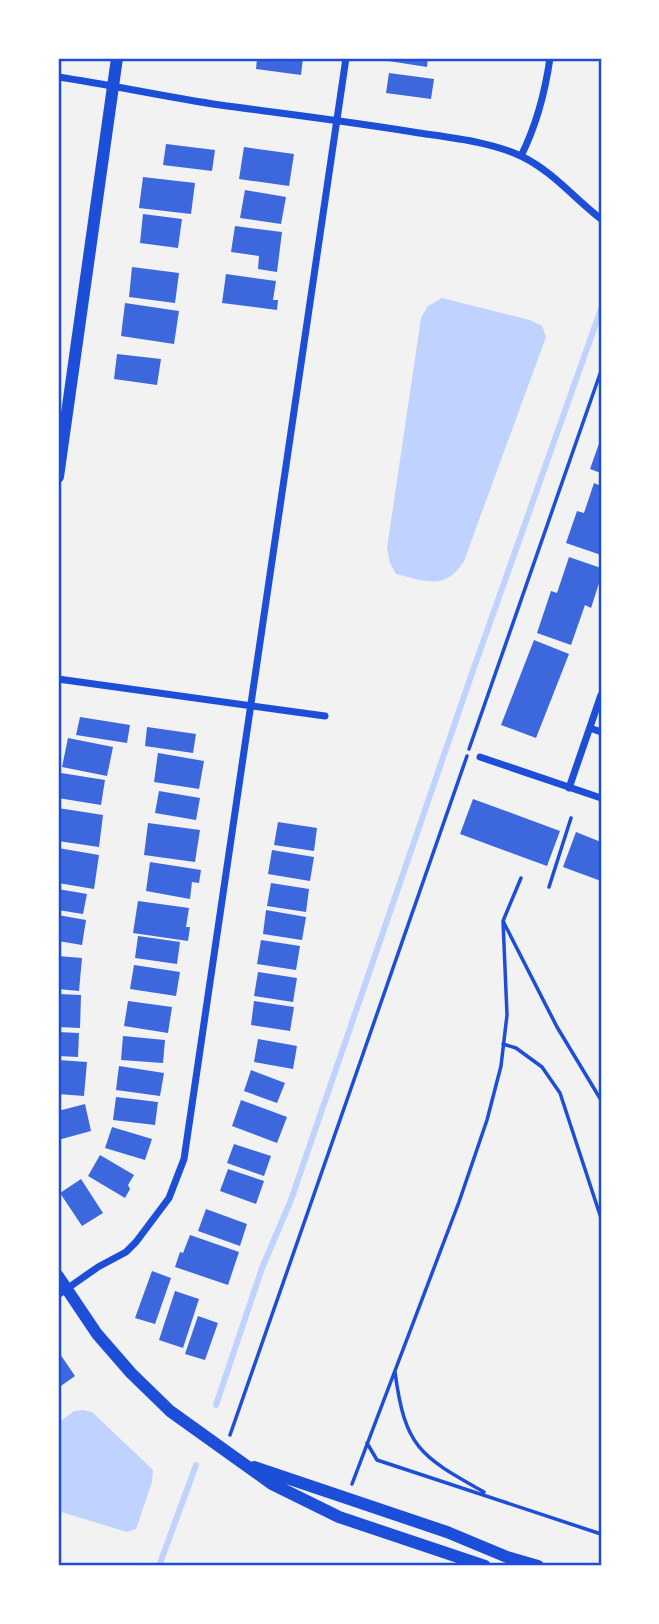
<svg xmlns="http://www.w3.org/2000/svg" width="659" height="1624" font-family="'PT Sans Narrow',sans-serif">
	<rect width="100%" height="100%" fill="#f2f2f2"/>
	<path fill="#bfd3fe" d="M442,298l88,22 12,6 4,11 -82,224c-18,30 -39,20 -68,13l-6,-11 -3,-15 34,-230 7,-12z
		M83,1410l9,2 61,58 -1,12 -16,47 -9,3 -69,-21v-88l16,-12z"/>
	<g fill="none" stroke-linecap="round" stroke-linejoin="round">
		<path stroke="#bfd3fe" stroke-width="6" d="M216,1405l46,-137 29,-68 179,-521 131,-370
			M159,1566l37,-101"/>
	</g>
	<path fill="#3d67dc" d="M257,58h46l-2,17 -45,-6z
		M382,58h46l-1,9 -45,-7z
		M389,73l45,6 -3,20 -45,-6z
		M166,144l49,6 -3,21 -49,-6z
		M244,147l50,7 -5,32 -50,-7z
		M143,177l52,6 -4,31 -52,-6z
		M245,190l41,7 -5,27 -41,-6z
		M143,214l39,5 -4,29 -38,-5z
		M235,226l47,6 -5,40 -19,-3 1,-13 -28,-4z
		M132,267l47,6 -4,30 -46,-6z
		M226,274l50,7 -3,19h5l-1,10 -55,-7z
		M125,303l54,8 -5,33 -53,-8z
		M117,354l44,5 -4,26 -43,-6z
		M601,438v35l-11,-4z
		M594,483l7,3v69l-35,-12 11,-32 7,2z
		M569,557l32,11v9l-10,31 -6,-3 -14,40 -34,-12 14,-42 6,2z
		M534,640l35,14 -33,84 -35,-13z
		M80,717l50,8 -3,18 -51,-8z
		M147,727l49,7 -3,19 -48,-7z
		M68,738l45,9 -6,29 -45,-9z
		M158,753l46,8 -5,28 -45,-7z
		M61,773l44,7 -4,25 -43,-7z
		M159,791l41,7 -4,22 -41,-7z
		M473,799l87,32 -13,35 -87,-32z
		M58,808l45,7 -4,32 -41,-6z
		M278,822l39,6 -3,23 -40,-6z
		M148,823l52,7 -5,32 -51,-7z
		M576,832l25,10v39l-38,-14z
		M58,848l41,7 -5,34 -36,-6z
		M272,850l42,7 -4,24 -42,-7z
		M150,862l51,8 -2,13 -7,-1 -2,17 -44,-8z
		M271,883l38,6 -3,23 -39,-6z
		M58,889l29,5 -4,20 -25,-4z
		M138,901l51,7 -3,19h4l-2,14 -55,-8z
		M266,910l40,7 -4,23 -39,-6z
		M58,915l28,5 -4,25 -24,-4z
		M138,936l42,6 -3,22 -42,-6z
		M261,940l39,6 -4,24 -39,-6z
		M58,956l24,2 -3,33 -21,-2z
		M134,965l46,7 -4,24 -46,-7z
		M258,972l39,6 -4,24 -39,-6z
		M58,994l23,1 -1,33 -22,-1z
		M128,1001l44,6 -4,26 -44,-7z
		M254,1001l40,6 -4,24 -39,-6z
		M58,1032l21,1 -1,24 -20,-1z
		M123,1036l42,4 -2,23 -42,-3z
		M258,1039l39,7 -4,23 -39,-7z
		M58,1060l29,2 -3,34 -26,-2z
		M119,1066l45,7 -4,23 -44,-6z
		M251,1070l34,13 -8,20 -33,-12z
		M116,1097l42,5 -3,23 -42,-5z
		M241,1100l46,17 -10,26 -45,-17z
		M85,1104l6,27 -33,9v-29z
		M112,1127l40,12 -7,21 -40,-12z
		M234,1144l37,12 -7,20 -37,-13z
		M100,1155l34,20 -6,10 2,4 -5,9 -37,-22z
		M228,1169l36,12 -8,23 -36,-13z
		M81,1179l22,34 -21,13 -22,-33z
		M206,1209l41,15 -7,22 -42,-15z
		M190,1235l49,17 -11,33 -53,-18 5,-15 3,1z
		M152,1271l19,7 -16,46 -20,-6z
		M175,1291l24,8 -16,49 -24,-8z
		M198,1316l20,7 -13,37 -20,-6z
		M58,1351l17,25 -17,12z"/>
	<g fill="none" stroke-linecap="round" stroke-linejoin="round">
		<path stroke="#1d4ed8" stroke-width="3.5" d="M469,749l132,-378
			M521,878l-18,43 54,106 44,73
			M549,887l22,-69
			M503,1044l13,4 26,19 18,26 41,125
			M395,1372c10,76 25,84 89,120
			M230,1435l237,-679
			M367,1443l10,17 224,74
			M352,1484l107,-282 28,-82 14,-54 6,-51 -4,-94"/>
		<path stroke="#1d4ed8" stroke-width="7" d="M58,77c54,8 108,20 162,28 66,9 133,17 199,28 34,5 73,9 104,24 30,15 52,42 78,62
			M521,156c16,-32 24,-63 29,-98
			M58,679l267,37
			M590,728l11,4
			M480,757l121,41
			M569,788l32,-93
			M58,1295l40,-28 28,-15 10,-10 33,-44 15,-39 162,-1101"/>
		<path stroke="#1d4ed8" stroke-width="12" d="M58,477l59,-419
			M58,1276l39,58 34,39 39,38 102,73 67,33 146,49
			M254,1467l193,65 60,25 31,9"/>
	</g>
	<rect width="659" height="1624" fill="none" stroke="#ffffff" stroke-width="119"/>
	<rect x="60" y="60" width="540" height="1504" fill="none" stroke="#1d4ed8" stroke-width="2.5"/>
</svg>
